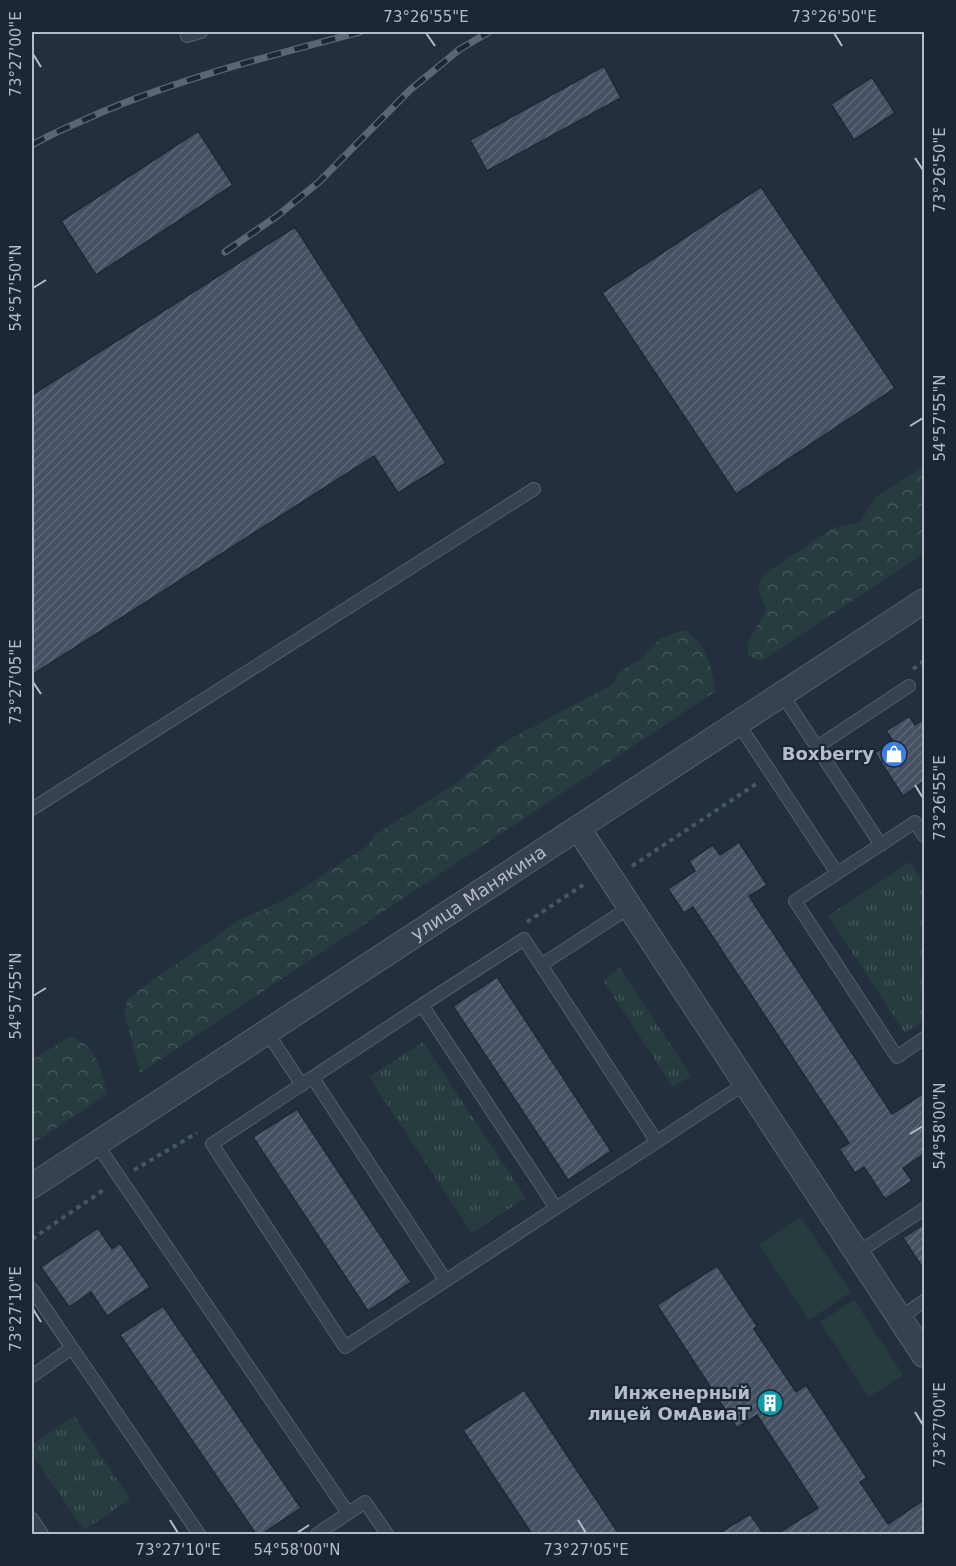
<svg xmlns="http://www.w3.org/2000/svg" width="956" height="1566" font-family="'DejaVu Sans',sans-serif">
	<defs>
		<pattern id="forest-crowns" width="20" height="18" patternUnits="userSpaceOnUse" patternTransform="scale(1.5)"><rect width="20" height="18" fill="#263c3f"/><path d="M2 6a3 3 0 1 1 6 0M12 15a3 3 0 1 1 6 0" fill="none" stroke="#435659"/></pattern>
		<pattern id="park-tufts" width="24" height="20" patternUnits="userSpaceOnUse" patternTransform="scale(1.5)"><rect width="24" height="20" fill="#263c3f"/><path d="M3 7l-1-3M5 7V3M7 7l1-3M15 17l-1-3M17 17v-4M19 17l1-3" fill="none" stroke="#435659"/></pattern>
		<pattern id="building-hatch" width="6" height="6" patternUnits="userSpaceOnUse" patternTransform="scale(1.5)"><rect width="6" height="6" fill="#455162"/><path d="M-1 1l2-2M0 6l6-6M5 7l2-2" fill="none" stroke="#5d6877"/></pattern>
	</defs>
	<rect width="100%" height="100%" fill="#242f3e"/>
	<path fill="#263c3f" d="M801,1217l50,75 -42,28 -50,-75z
		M854,1300l49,75 -34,22 -49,-75z"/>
	<path fill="url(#forest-crowns)" d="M924,466v87l-164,109 -11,-6 -2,-12 19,-33 -8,-24 5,-12 70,-47 27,-6 15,-24z
		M685,630c23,18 26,33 31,61l-576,382 -16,-62 4,-13 110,-77 50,-23 40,-26 39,-26 8,-11 84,-54 42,-37 112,-60 6,-12 23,-14 18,-20z
		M71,1036c26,10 30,34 36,58l-75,50v-84z"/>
	<path fill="url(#park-tufts)" d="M910,862l14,22v136l-19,13 -77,-117z
		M620,968l71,108 -18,11 -70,-107z
		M423,1042l103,156 -54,35 -103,-156z
		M74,1416l56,83 -46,31 -52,-76v-9z"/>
	<path fill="url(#building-hatch)" stroke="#1f2835" stroke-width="1.5" d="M604,66l17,32 -134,73 -17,-31z
		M872,77l23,36 -41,27 -23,-36z
		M198,131l35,54 -137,90 -35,-54z
		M761,187l134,201 -159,106 -134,-201z
		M295,227l151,236 -48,30 -24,-37 -342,219v-280z
		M909,716l6,9 9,-6v62l-21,15 -28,-43 18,-12 -7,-10z
		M739,842l28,43 -18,11 143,218 32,-21v61l-21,14 9,13 -27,18 -21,-32 -9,6 -16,-24 10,-6 -156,-236 -9,6 -16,-24 27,-18 -6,-10 24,-16 7,10z
		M497,977l114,174 -43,29 -115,-174z
		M297,1109l114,173 -43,29 -115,-174z
		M924,1224v46l-21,-32z
		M98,1228l14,21 8,-6 30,44 -43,29 -16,-24 -22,15 -28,-40z
		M717,1266l40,60 -3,3 42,63 10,-7 61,93 -7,4 28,42 36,-24v34h-147l41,-26 -61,-93 -20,13 -80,-123z
		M163,1306l138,202 -39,26h-6l-136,-199z
		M524,1390l95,144h-87l-69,-104z
		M750,1514l14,20h-46z"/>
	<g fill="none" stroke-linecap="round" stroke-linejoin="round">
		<defs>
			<path id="service" d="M186,32l1,4 14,-4
				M782,694l99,151
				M738,723l99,150
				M817,747l92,-61
				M32,809l502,-320
				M924,836l-9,-14 -120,79 102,156 27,-19
				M630,907l-89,58 -17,-26 -102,66 134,203 190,-125
				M541,965l116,177
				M422,1005l-210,139 133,203 211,-139
				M267,1032l35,53
				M313,1078l133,203
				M96,1143l252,370
				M857,1253l67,-44
				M32,1289l40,59
				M900,1318l24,-17
				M32,1376l40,-28 127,186
				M32,1519l10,15
				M317,1534l48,-32 22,32"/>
			<g id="minor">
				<path d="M578,828l346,527"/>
				<path id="s1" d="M32,1186l892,-585"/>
			</g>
		</defs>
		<use href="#service" stroke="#565f6c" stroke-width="14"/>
		<use href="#minor" stroke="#565f6c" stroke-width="26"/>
		<path stroke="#44595c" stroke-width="4" stroke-dasharray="4.5 4.5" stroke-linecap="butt" d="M913,669l11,-8
			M632,866l124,-82
			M527,922l59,-39
			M134,1170l63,-37
			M32,1239l73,-50"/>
		<use href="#service" stroke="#38414e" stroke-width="12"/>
		<use href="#minor" stroke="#38414e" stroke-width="24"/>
		<defs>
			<path id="rail" d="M32,145c22,-13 46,-22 70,-33 83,-35 171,-57 258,-80
				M225,252l52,-36 42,-34 91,-92 50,-41 29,-17"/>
		</defs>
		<use href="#rail" stroke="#5a6575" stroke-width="7"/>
		<use href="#rail" stroke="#1d2633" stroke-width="4.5" stroke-dasharray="14" stroke-linecap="butt"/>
	</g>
	<path fill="none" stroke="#b4bcc9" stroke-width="2" d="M426,33l9,13M834,33l8,13M33,54l8,13M915,158l8,12M33,288l13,-8M910,426l13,-8M33,682l8,12M915,785l8,13M33,996l13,-8M910,1134l13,-8M33,1309l8,13M915,1412l8,13M170,1520l8,13M578,1520l8,13M297,1533l12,-8"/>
	<defs>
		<symbol id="shop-disc" viewBox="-11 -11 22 22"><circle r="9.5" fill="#3f7fe0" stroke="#1d2633"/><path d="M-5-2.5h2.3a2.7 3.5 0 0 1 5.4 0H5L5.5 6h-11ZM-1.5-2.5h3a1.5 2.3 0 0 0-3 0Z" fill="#fff"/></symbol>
		<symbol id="building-disc" viewBox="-11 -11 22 22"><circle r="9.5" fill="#0f9aa8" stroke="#1d2633"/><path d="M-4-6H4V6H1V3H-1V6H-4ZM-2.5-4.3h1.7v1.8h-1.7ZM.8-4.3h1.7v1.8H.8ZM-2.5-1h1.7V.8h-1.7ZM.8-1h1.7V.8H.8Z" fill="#fff"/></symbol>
	</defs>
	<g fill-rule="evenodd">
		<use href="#shop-disc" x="879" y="739" width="30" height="30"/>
		<use href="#building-disc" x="755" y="1388" width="30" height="30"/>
	</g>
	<g text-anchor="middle" stroke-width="4.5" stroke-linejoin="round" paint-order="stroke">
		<g font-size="18" font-weight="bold" fill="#b4bcc9" stroke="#1d2633" text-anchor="end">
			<text x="874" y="760">Boxberry</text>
			<text x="750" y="1399">Инженерный<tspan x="750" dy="21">лицей ОмАвиаТ</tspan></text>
		</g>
		<g font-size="18" fill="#b4bcc9" stroke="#1d2633">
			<text dy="6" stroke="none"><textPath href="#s1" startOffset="534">улица Манякина</textPath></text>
		</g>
	</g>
	<rect width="956" height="1566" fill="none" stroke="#1d2633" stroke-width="66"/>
	<rect x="33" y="33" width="890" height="1500" fill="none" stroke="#b4bcc9" stroke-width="2"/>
	<g font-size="15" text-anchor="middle" fill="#b4bcc9">
		<text x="426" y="22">73°26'55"E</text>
		<text x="834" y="22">73°26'50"E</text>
		<text transform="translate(16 54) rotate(-90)" y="5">73°27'00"E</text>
		<text transform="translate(940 170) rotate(-90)" y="5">73°26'50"E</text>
		<text transform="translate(16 288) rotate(-90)" y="5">54°57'50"N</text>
		<text transform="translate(940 418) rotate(-90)" y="5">54°57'55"N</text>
		<text transform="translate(16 682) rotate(-90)" y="5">73°27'05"E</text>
		<text transform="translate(940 798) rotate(-90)" y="5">73°26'55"E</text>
		<text transform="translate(16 996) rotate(-90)" y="5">54°57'55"N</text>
		<text transform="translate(940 1126) rotate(-90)" y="5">54°58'00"N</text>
		<text transform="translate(16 1309) rotate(-90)" y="5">73°27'10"E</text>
		<text transform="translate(940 1425) rotate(-90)" y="5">73°27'00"E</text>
		<text x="178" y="1555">73°27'10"E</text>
		<text x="297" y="1555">54°58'00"N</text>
		<text x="586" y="1555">73°27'05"E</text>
	</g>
</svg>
